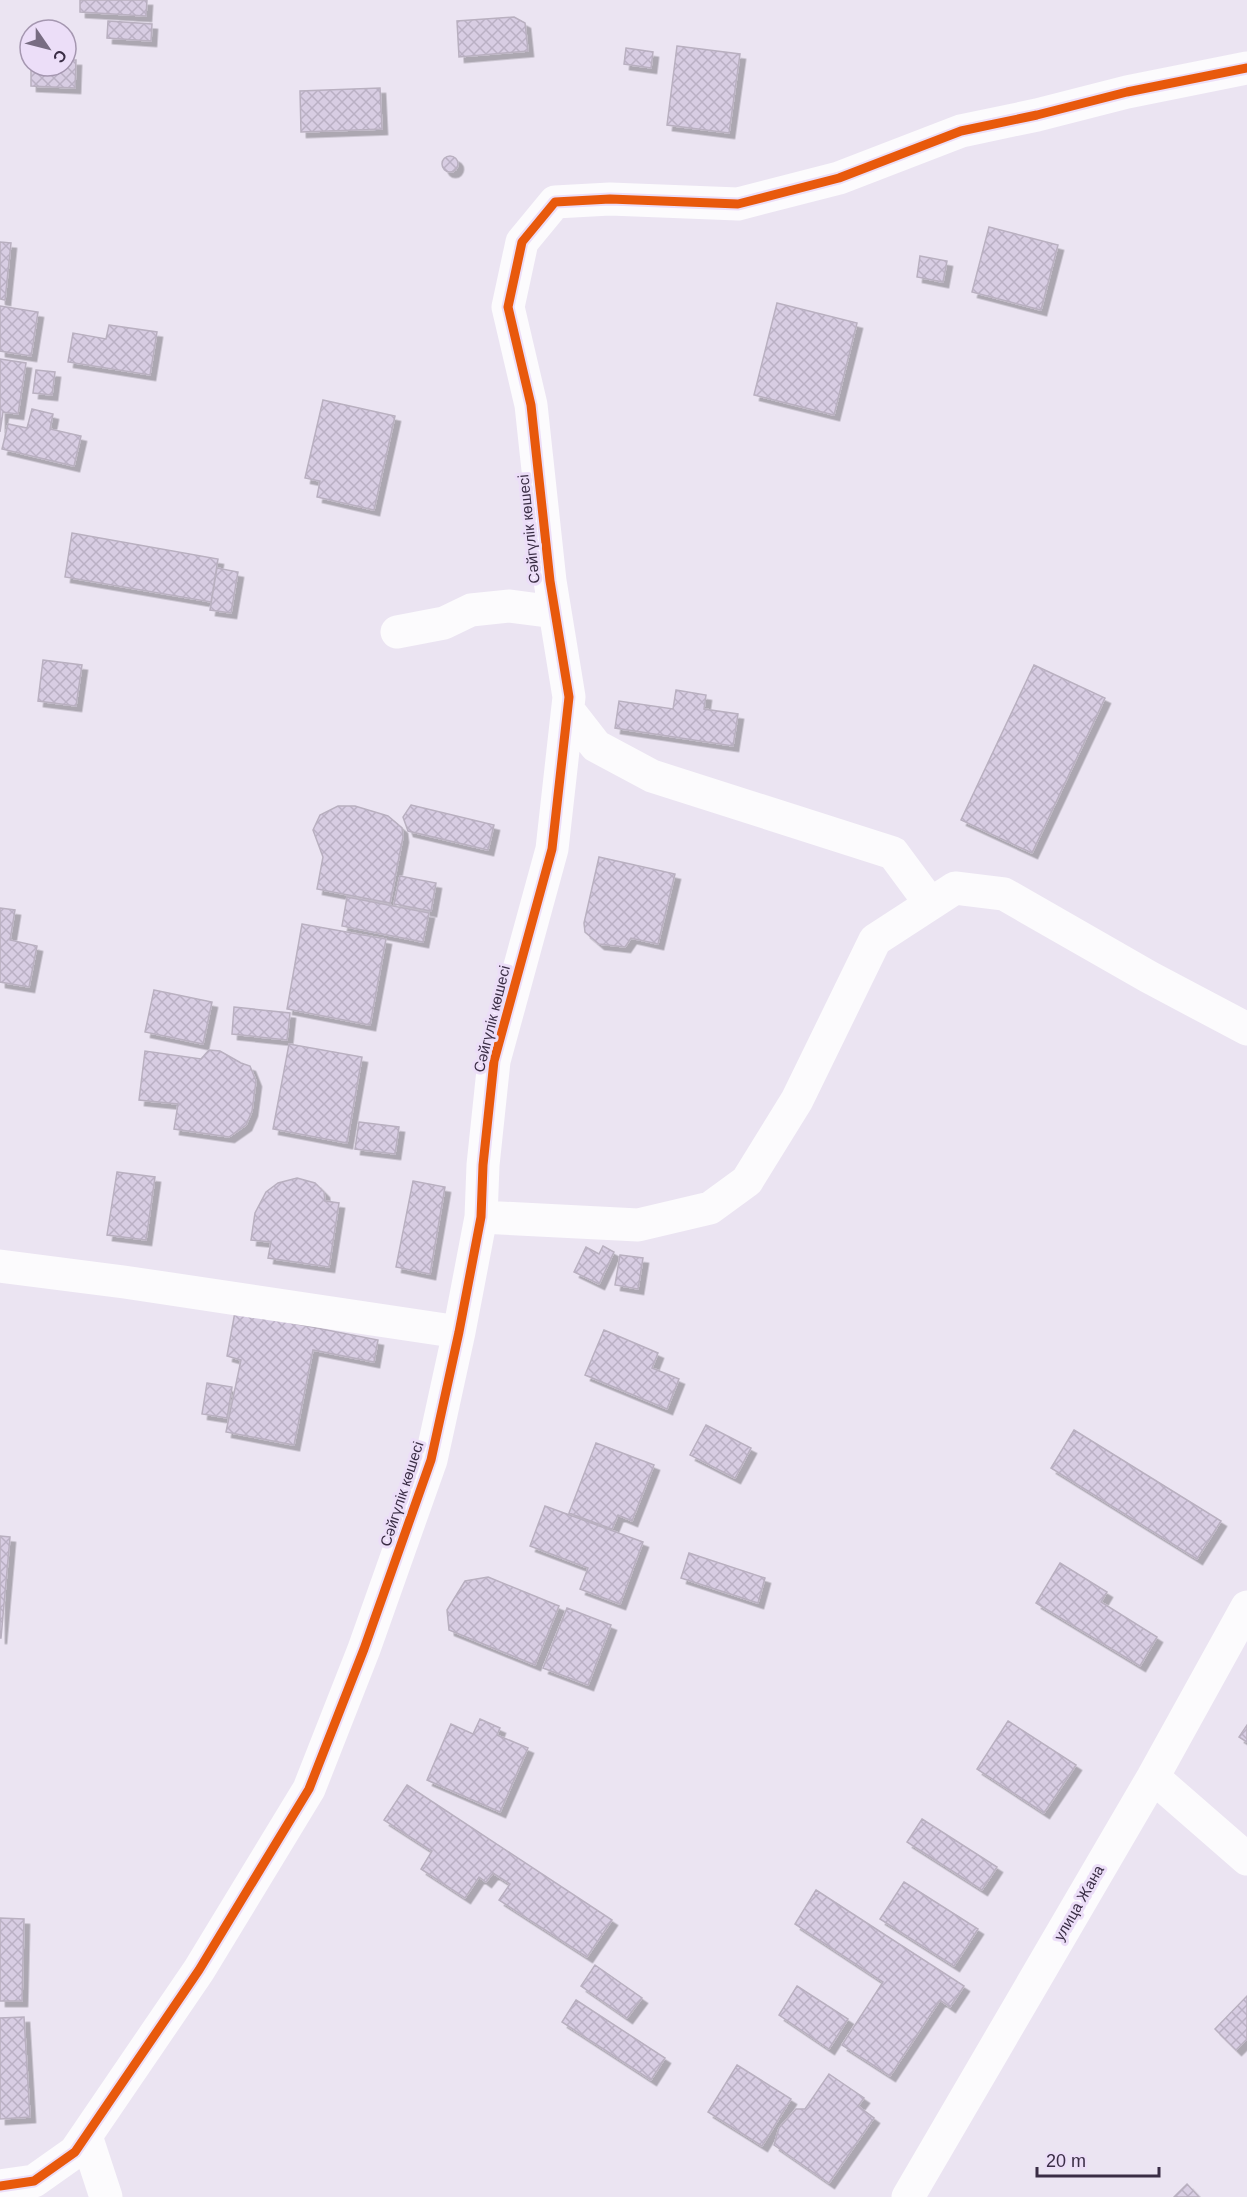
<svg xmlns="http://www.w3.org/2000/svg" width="1247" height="2197" font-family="Arial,sans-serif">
	<defs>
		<pattern id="building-cross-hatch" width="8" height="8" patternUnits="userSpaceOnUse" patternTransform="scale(1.5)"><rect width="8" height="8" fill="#d8cde3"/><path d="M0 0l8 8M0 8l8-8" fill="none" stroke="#bab0c4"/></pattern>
		<filter id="shadow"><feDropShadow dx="5.5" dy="5.5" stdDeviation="0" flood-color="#0004"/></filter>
	</defs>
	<rect width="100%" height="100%" fill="#ebe4f2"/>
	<path fill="url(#building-cross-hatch)" stroke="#b9b0c0" stroke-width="1.5" filter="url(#shadow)" d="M80,0h67l-1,16 -66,-4z
		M514,17l11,6 3,28 -69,6 -2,-36z
		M108,21l44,3 -1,17 -44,-3z
		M677,46l63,8 -11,79 -62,-8z
		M626,48l27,4 -2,16 -27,-4z
		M66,60h10l-1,28 -44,-2v-20h35z
		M380,88l2,41 -81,3 -1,-41z
		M442 164a8 8 0 1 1 16 0a8 8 0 1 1-16 0Z
		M989,227l69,18 -17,65 -69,-18z
		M0,242l11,1 -6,57 -5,-1z
		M920,256l27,5 -4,21 -26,-5z
		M777,303l80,20 -23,92 -80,-20z
		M0,306l38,6 -7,44 -31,-5z
		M109,325l48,7 -7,43 -82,-13 5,-29 33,6z
		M0,359l26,4 -8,51 -15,-2 -3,20z
		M36,370l19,2 -3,23 -19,-2z
		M323,400l72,16 -21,94 -57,-13 3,-16 -15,-3z
		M32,409l21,5 -3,15 31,7 -7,30 -72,-17 6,-25 19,4z
		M72,533l146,26 -7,43 -146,-25z
		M217,568l21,4 -7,41 -21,-3z
		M43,660l39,5 -6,41 -38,-5z
		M1034,665l71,33 -73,155 -71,-33z
		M676,690l30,5 -2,14 34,5 -5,32 -118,-18 4,-27 54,8z
		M411,805l83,20 -6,25 -80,-19 -5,-14z
		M338,806h17l33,10 14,12 1,9 -13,66 -73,-14 6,-32 -10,-27 7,-15z
		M599,857l76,17 -17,70 -27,-6 -6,9 -26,-3 -14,-12 -1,-9z
		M400,876l36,7 -5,28 -37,-7z
		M347,897l82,16 -6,29 -81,-16z
		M0,908l15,2 -5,30 27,6 -8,41 -29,-5z
		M302,924l84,15 -16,86 -83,-16z
		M154,990l58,12 -9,42 -58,-12z
		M234,1007l56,6 -3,27 -55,-6z
		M289,1044l73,13 -15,86 -74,-14z
		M209,1050l11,1 21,12 9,3 6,15 -4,30 -6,14 -17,12 -55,-8 4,-25 -39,-4 6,-49 56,8z
		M359,1122l40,5 -4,27 -40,-5z
		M117,1172l38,5 -9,63 -39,-5z
		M297,1178l18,5 9,9 1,9 14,2 -10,64 -61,-9 3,-16 -20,-2 4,-27 11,-21 12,-9z
		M413,1181l32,6 -15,87 -34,-7z
		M603,1246l11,6 -15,32 -25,-12 12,-25 13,7z
		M620,1255l23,3 -5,31 -23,-4z
		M235,1312l143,28 -4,22 -61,-12 -19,95 -68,-13 15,-72 -14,-4z
		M604,1330l54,23 -6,15 27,11 -12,30 -82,-34z
		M207,1383l25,4 -5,31 -25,-4z
		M706,1425l45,23 -16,30 -45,-23z
		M1074,1430l147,91 -24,38 -146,-91z
		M596,1443l58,22 -22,56 -14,-6 -6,14 -43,-16z
		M545,1506l98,36 -23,62 -40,-15 8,-21 -58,-22z
		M0,1536l10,1 -9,101h-1z
		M689,1553l76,25 -7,25 -77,-25z
		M1060,1563l47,29 -6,10 56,35 -17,29 -104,-63z
		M488,1577l71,29 -24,59 -86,-35 -2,-20 18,-29z
		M567,1608l44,17 -23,60 -45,-17z
		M480,1719l20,9 -3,7 31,13 -28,64 -73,-32 24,-56 22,10z
		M1008,1721l68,44 -32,48 -67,-44z
		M1247,1725v17l-8,-5z
		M407,1785l205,135 -25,37 -88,-57 11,-16 -17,-11 -7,9 -7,-5 -14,21 -44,-29 11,-18 -48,-31z
		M922,1819l75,48 -15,23 -75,-48z
		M904,1882l74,47 -24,37 -74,-47z
		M816,1890l148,96 -14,21 -10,-7 -50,76 -48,-31 41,-63 -88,-58z
		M0,1918l24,1 -2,82h-22z
		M595,1965l47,33 -15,20 -46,-32z
		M797,1986l51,33 -19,30 -50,-34z
		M1247,1996v43l-11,11 -21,-21z
		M576,2000l89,58 -14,22 -89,-58z
		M24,2017l6,100 -30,2v-101z
		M737,2065l54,34 -29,47 -54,-34z
		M829,2074l35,24 -6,8 16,12 -45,65 -55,-38 5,-17 17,-19h9z
		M1187,2184l12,13h-25z"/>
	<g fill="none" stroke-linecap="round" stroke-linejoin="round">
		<path stroke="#fcfbfd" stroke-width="33" d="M397,632l47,-9 27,-13 39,-4 45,6
			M568,710l28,36 56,30 241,77 37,50
			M481,1217l157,8 72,-17 37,-27 50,-81 78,-160 80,-52 49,6 145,83 98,52
			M0,1266l124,16 335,50
			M1153,1777l94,82
			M86,2136l20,61
			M0,2186l34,-5 41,-29 124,-182 110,-181 55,-140 67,-189 28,-128 22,-115 2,-52 11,-104 58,-212 17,-152 -19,-116 -19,-176 -23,-98 14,-65 33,-40 55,-3 128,5 101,-26 122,-47 76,-16 90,-23 120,-24
			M908,2197l245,-420 94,-170"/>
		<defs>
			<path id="cycleway" d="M0,2186l34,-5 41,-29 124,-182 110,-181 55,-140 67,-189 28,-128 22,-115 2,-52 11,-104 58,-212 17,-152 -19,-116 -19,-176 -23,-98 14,-65 33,-40 55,-3 128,5 101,-26 122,-47 76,-16 90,-23 120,-24"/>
		</defs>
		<use href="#cycleway" stroke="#ecdef8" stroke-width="13"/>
		<use href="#cycleway" stroke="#e8590c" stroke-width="9"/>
	</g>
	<g text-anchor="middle" stroke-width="6" stroke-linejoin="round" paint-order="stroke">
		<g font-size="15" fill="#3a2d45" stroke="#ecdef8">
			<text transform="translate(529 529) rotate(-96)" y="5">Сәйгүлік көшесі</text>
			<text transform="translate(492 1019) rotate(-76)" y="5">Сәйгүлік көшесі</text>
			<text transform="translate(402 1494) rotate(-72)" y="5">Сәйгүлік көшесі</text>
			<text transform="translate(1079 1903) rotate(-60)" y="5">улица Жана</text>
		</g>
	</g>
	<g transform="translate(48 48) rotate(125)"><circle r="28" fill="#ecdef8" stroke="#a597b0" stroke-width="1.5"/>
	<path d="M0-4.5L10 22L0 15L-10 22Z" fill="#786d82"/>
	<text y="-9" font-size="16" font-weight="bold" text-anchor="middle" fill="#3a2d45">С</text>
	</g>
	<path d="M1037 2167v9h122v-9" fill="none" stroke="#3a2d45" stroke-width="3"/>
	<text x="1046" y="2167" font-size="18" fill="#3a2d45" stroke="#ecdef8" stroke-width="4.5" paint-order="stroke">20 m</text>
</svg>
